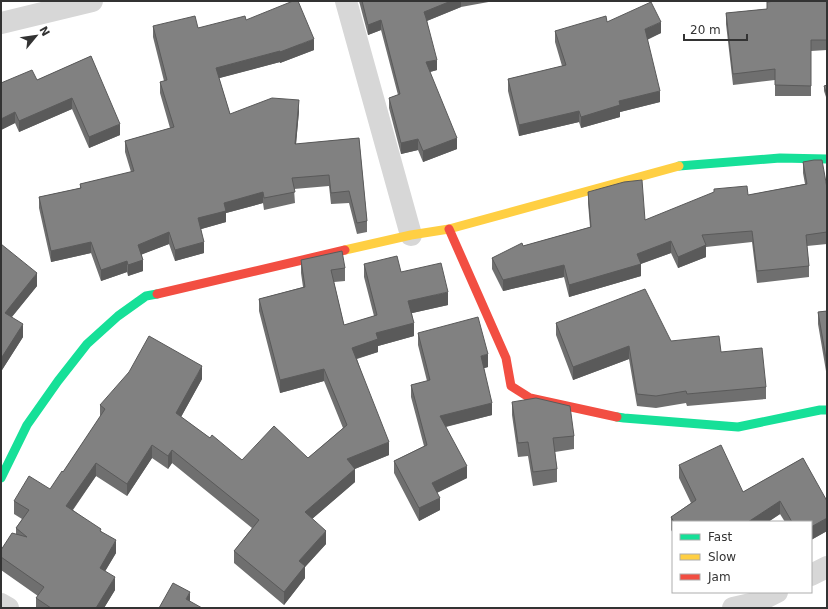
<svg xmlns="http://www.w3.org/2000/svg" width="828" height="609" font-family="'DejaVu Sans',sans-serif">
	<rect width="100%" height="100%" fill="#fff"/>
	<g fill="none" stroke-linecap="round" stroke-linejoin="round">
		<path stroke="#d7d7d7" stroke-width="22" d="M346,1l65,234
			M1,23l91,-22
			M811,575l16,-8
			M1,604l7,4
			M733,608l22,-5 22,-11"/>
		<path stroke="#16e098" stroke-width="9" d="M679,166l101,-8 47,1
			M617,417l7,1 114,9 82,-17h7
			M1,478l26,-53 31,-44 29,-37 31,-28 28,-20 11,-2"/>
		<path stroke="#ffcf43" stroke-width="9" d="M345,250l66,-15 38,-6 230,-63"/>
		<path stroke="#f24e42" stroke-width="9" d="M449,229l57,129 5,28 19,12 87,19
			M157,294l188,-44"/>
	</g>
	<path fill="#6f6f6f" d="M359,1h135l-33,6 -34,14 10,49 -7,2 27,77 -34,13 -5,-12 -17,4 -12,-46v-10l9,-3 -17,-65 -13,5z
		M827,1v49l-16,1v45h-36v-16l-42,5 -7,-61v-11l41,-4v-7z
		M246,20l68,30 -34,13v-1l-61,16 11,36 69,-3 -3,33 63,-6 8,83v11l-10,2 -8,-31 -18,1 -2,-18 -35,3 1,14 -31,7 -1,-7 -37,10v9l-25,7 3,24 -29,8 -6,-17 -27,10 1,17 -15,5 -1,-4 -26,9 -10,-28 -40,9 -12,-54v-11l41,-9v-4l51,-12 -6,-20v-11l45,-13 -10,-35v-11l4,-1 -11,-44v-11l45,2z
		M607,22l54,11 -14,6 13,63 -40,10v5l-39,11 -2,-6 -60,14 -11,-45v-12l54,-13 -7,-24v-11z
		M91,56l29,79 -31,13 -17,-39 -53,23 -4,-9 -14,7v-47l36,-3z
		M827,85v15l-3,-9v-5z
		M803,162l24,26v56l-20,2 2,20v11l-52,6 -5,-41 -46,5v10l-28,11 -7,-15 -30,11v12l-72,21 -5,-20 -61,14 -11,-22v-11l31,-12 67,-19 -2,-24v-11l57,28 103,-25 57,-11 -2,-11z
		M1,244l36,42 -25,31 11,20 -21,33 -1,-1z
		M301,260l44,8v13l-11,1 10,43 30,-9 -10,-39v-13l37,8 47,33 -36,8 2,23 -36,10v6l-21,7 32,96 -34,14v13l-43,37 14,25 -21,23v11l-21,27 -50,-42v-12l18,-23 -80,-65 -4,6 -16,-11 -25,38 -31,-20 -23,34 28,21 15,22 -11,18 10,19 -11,18h-68v-10l2,-2 -37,-26v-13l15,-23v-6l6,-9 -8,-5v-13l36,-12 13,-17 37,-55v-12l102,-26 -21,38 29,21 32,22 66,-2 35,-30 -19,-47 -44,12 -21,-82v-12l44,-12 -2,-14z
		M827,311v66l-9,-53v-12z
		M556,323l115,18 50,11 45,35v12l-79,7 -1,-3 -30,5 -19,-2 -8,-47 -56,21 -17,-45z
		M418,333l70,34 -4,1 8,47 -46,12 21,51 -30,15 3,17 -21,11 -25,-48v-12l30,-15 -13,-49v-12l16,-4 -9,-36z
		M512,402l62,34v13l-19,3 2,17v13l-24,4 -5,-30 -10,1 -6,-42z
		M803,458l24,73 -16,9v-18h-26l-5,-8 -12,8h-95v11l-2,-3v-13l20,-14 -12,-25v-13l64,27z"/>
	<path fill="#5a5a5a" d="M451,1h10v6l-37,15v-10z
		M381,20v10l-13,5v-10z
		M661,22v11l-16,8v-12z
		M314,39v11l-34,13v-11z
		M280,51v11l-64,17v-11z
		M437,60v10l-11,3v-11z
		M660,91v11l-40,10v5l-39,11v-11l38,-16z
		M72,98v11l-53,23v-11z
		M299,100v11l-4,44v-11z
		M579,111v11l-60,14v-11z
		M15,112v11l-14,7v-11z
		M120,124v11l-31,13v-11z
		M457,138v11l-34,13v-11z
		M418,139v11l-17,4v-11z
		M263,192v11l-37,10v9l-28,8v-12l26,-15z
		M169,232v12l-31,12v-11z
		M671,241v12l-31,11h1v12l-72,21v-12l68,-31z
		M91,242v11l-40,9v-11z
		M204,242v11l-29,8v-11z
		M706,245v12l-28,11v-11z
		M143,260v11l-15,5v-11z
		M127,261v11l-26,9v-11z
		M564,265v12l-61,14v-11z
		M37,273v13l-32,39v-12z
		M448,292v13l-40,9v-13z
		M414,323v13l-36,10v6l-26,8v-12l24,-15z
		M23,324v13l-21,33v-13z
		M629,346v13l-56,21v-13z
		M488,354v13l-7,2v-13z
		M202,366v13l-26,47v-13z
		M324,369v12l-44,12v-13z
		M492,403v12l-52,13v-12z
		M389,442v13l-42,17v-13z
		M152,445v13l-25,38v-12z
		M172,450v13l-4,6v-13z
		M96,463v13l-30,43v-13z
		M467,466v12l-35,17v-12z
		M355,469v13l-50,43v-13z
		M440,498v12l-21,11v-13z
		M780,501v13l-12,8h-20z
		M827,518v13l-16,9v-13z
		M326,531v13l-21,23v11l-21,27v-13l15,-31z
		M116,540v13l-16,27v-12z
		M115,577v13l-11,18h-8z
		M190,592v14l-4,-7z"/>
	<path fill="#818181" stroke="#5a5a5a" d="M293,1h5l16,38 -34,13v-1l-64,17 14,46 42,-16 27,2 -4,44 64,-6 8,83 -10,2 -8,-32 -18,2 -2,-18 -37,3 3,14 -31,6 -1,-6 -39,11 2,8 -28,7 6,24 -29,8 -6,-18 -31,13 5,15 -15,5 -1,-4 -26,9 -10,-28 -40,9 -12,-54 42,-9 -1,-4 54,-13 -9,-30 49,-14 -14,-45 7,-2 -14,-54 42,-10 3,12 47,-12 1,4z
		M362,1h89l-27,11 2,6 11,42 -11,2 31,76 -34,13 -5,-12 -17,4 -12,-45 11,-4 -19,-74 -13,5z
		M775,1h52v39h-16v46l-36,-1v-16l-42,5 -7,-61 41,-4v-7z
		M651,2l10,20 -16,7 15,62 -41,10 1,4 -39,12 -2,-6 -60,14 -11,-46 58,-14 -11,-34 51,-15 1,6z
		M91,56l29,68 -31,13 -17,-39 -53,23 -4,-9 -14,7v-36l31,-13 5,10z
		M827,85v10l-3,-9z
		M814,160h8l5,28v44l-21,3 3,31 -52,5 -5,-40 -50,4 4,10 -28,12 -7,-16 -34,13 4,10 -72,21 -5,-20 -61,15 -11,-22 30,-15 1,3 68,-19 -3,-35 36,-10 18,-2 3,40 69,-28v-3l33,-3 1,9 59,-11 -4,-22z
		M1,244l36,29 -32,40 18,11 -21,33 -1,-1z
		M342,251l3,17 -14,2 13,55 33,-10 -13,-51 33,-8 4,16 40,-9 7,29 -40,9 6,22 -38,10 2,6 -26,9 37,94 -42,17 8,10 -50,43 21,19 -27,30 6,5 -21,26 -50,-41 25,-31 -87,-70 -4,6 -16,-11 -25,39 -31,-21 -30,43 35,23 -1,2 16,9 -16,28 15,9 -19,31h-45l-15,-10 8,-11 -43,-30v-7l11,-17 15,4 -11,-9 13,-18 -15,-9 15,-25 21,13 12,-18 1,1 42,-63 -5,-4 29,-33 20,-36 53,30 -26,47 34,25 2,-3 30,25 32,-34 34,32 39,-33 -23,-56 -44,11 -21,-81 46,-12 -4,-27z
		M645,289l26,52 48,-5 2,16 41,-4 4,39 -79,7 -1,-3 -30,5 -19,-2 -8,-48 -56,21 -17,-44z
		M827,311v53l-9,-52z
		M478,317l10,37 -7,2 11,47 -52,13 27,50 -35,17 8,15 -21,10 -25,-47 33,-16 -16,-60 19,-5 -12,-47z
		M536,398l34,8 4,30 -21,2 4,31 -24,3 -5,-30 -10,1 -6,-41z
		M721,445l22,47 60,-34 24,43v17l-16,9v-5h-19l-12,-21 -32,21h-74l-3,-5 25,-17 -17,-35z
		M173,583l17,9 -4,7 16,9h-43z"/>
	<rect width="828" height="609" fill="none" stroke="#333333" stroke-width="4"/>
	<rect x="672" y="521" width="140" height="72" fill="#ffffff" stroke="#adadad"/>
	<rect x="680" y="534" width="20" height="6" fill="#16e098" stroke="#adadad"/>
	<text x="708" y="541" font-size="12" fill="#333333">Fast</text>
	<rect x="680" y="554" width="20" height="6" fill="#ffcf43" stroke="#adadad"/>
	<text x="708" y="561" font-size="12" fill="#333333">Slow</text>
	<rect x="680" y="574" width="20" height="6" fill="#f24e42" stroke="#adadad"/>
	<text x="708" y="581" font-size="12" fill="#333333">Jam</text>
	<g transform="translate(36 36) rotate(61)" stroke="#ffffff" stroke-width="3" paint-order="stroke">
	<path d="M0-3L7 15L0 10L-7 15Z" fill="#333333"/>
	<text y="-6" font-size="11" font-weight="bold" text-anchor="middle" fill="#333333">N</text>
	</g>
	<path d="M684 34v6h63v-6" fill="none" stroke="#333333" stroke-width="2"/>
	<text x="690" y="34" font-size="12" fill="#333333" stroke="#ffffff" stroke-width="3" paint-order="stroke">20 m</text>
</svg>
